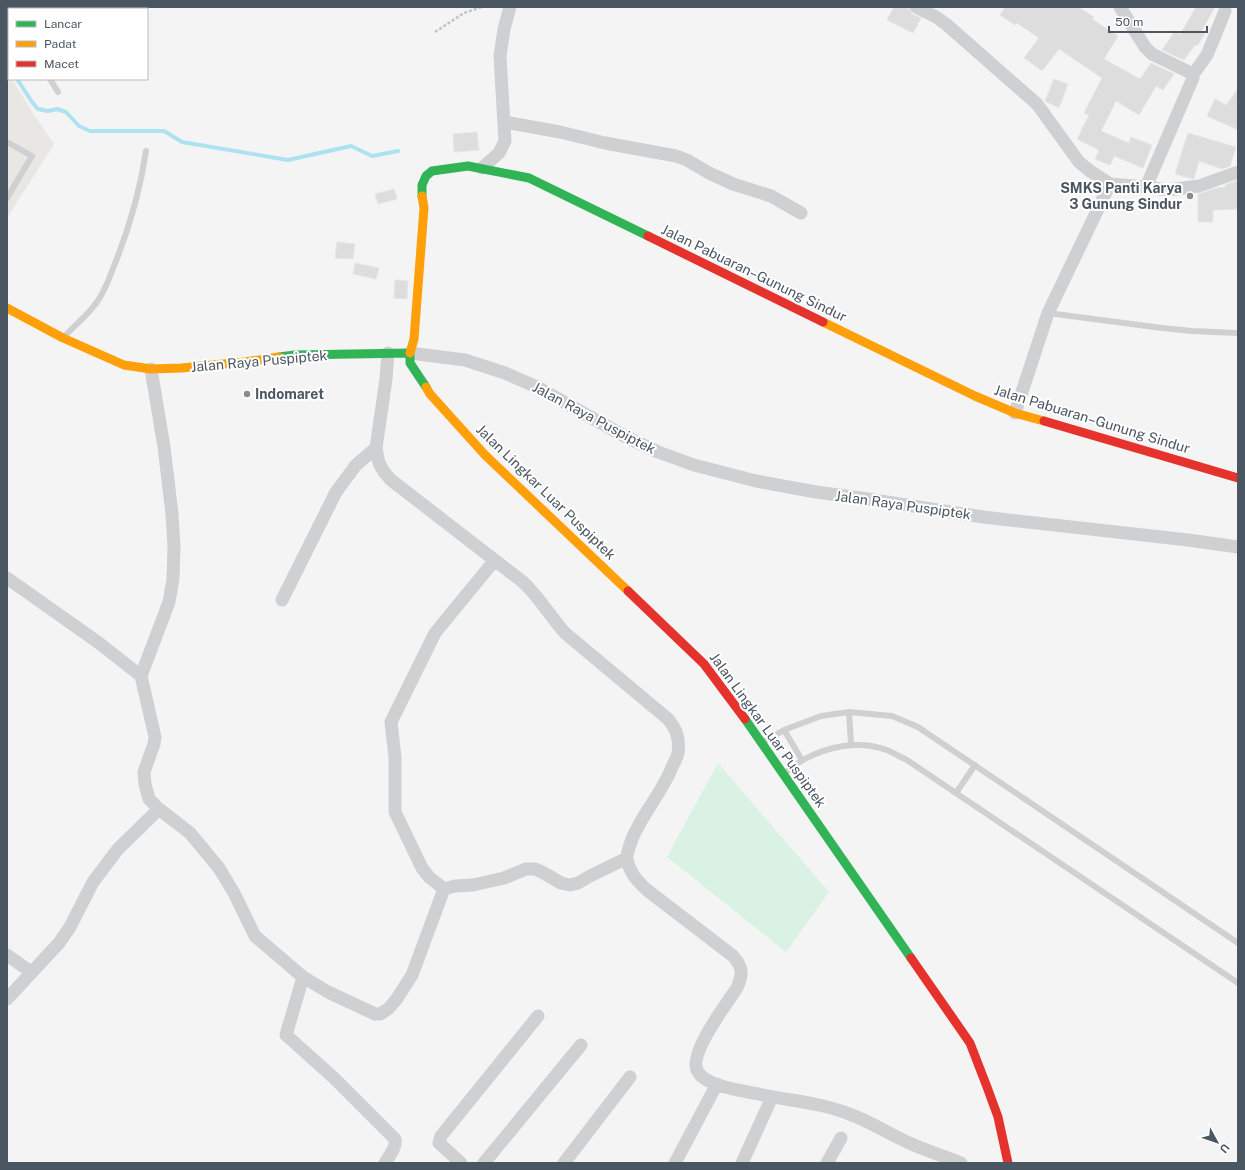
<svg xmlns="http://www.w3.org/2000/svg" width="1245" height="1170" font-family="'Public Sans',sans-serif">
	<rect width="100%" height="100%" fill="#f4f4f4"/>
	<path fill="#e8e7e3" d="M7,71l2,3v5h3l22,36 20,29 -47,74z"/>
	<path fill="#d9f2e3" d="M718,763l111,129 -43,60 -119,-95z"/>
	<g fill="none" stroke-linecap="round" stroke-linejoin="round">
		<path stroke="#aee2f0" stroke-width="4" d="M7,62l2,3
			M17,79l15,23 6,7 10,2 9,-2 9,3 13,14 11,5h74l18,11 106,18 63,-14 21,10 26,-5"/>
	</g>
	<path fill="#ddddde" stroke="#e5e6e7" d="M894,7h10l5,2 3,5 9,4 -8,15 -26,-13z
		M1005,7h73l16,10 -2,2 26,17 -14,23 36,20 11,-16 23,11 -11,16 -7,-4 -17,29 -23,-14 -15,30 28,12 2,-6 21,8 -9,23 -29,-12 -4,9 -15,-6 4,-9 -22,-11 12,-24 -5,-2 18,-35 -43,-29 -17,22 -12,-9 -6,-4 15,-20 -22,-15 -2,2 -15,-10z
		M1196,7h19l-14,25 4,2 -8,12 -2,-1 -11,15 -22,-10 13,-19 5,4z
		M1054,79l14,5 -9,24 -14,-7z
		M1238,89v41l-31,-14 8,-17 11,6z
		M477,132l2,18 -25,2 -1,-18z
		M1188,133l48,14 -6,19 -8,3 -23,-8 -5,18 -19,-5z
		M1238,180v29l-25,1v12h-15v-28l19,-6 9,-1 -1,-2z
		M394,189l3,10 -19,5 -3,-10z
		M337,242l18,2 -2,15 -18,-1z
		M355,263l24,5 -3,11 -23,-5z
		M395,280l13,1 -1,18 -13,-1z"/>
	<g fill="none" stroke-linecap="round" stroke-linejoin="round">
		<path stroke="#bcc7c4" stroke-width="2.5" stroke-dasharray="3 2" stroke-linecap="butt" d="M435,32l29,-19 18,-6"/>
		<path stroke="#ced0d2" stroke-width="6" d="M7,11l2,3
			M50,79l8,13
			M7,142l25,14 -25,42
			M1048,313l114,15 30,3 46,2
			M65,336c11,-12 23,-21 32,-34 8,-11 12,-23 17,-36 15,-37 26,-75 32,-115
			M849,712l2,32
			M784,730l18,30
			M765,741l19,-11 37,-14 28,-4 43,4 26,11 320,216
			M785,773c6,-5 12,-10 18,-13 25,-14 56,-20 84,-10 7,3 13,7 20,10l331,223
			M956,793l19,-28"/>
		<path stroke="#ced0d2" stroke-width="13" d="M916,7l20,10 10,7 91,80 42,58 11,9 20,13 36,3 22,3 31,-4 39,-14
			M1120,7l25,40 7,7 39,19 2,5 -47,109
			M1192,76l15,-21 18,-44
			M505,122l55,10 45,11 71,13 11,4 22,13 24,11 38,12 30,17
			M482,168l17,-15 6,-12 -5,-85 4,-27 6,-22
			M388,353l-2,26 -10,69 3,15 5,9 7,8 132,102c16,15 27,34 42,51l103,86c8,9 12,21 10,34 -1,5 -4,10 -6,14 -10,26 -30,47 -40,72 -2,6 -6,15 -5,21 3,13 10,21 20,30l86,66c10,11 10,18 4,32 -10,15 -48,65 -40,82 7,17 49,21 66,25 29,6 59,8 86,19 18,6 35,17 52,25 19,10 40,16 60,24
			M410,353l55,7 40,13 32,14 89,50 32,15 36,13 62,16 60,11 52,7 115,18 205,23 50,7
			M151,369l13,78 8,67 2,32 -1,33 -4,23 -28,74 14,61 -1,7 -10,28 1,12 4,15 10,10 31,24 29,35 15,25 21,43 48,41 25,15 47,22h5l8,-5 8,-9 16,-25 32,-86 11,-3 18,-1 31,-7 22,-9h9l7,3 19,11 9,2 8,-2 12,-7 37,-18
			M1015,413l33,-100 62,-129
			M7,578l92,65 42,33
			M282,600l54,-108 20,-27 20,-17
			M444,889l-15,-12 -7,-9 -27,-56v-55l-4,-35 44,-89 59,-72
			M7,955l24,17
			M303,977l-17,58 48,43 61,61c2,8 -6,17 -10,24
			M7,999l52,-56 11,-16 23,-45 25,-33 41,-40
			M461,1163l-22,-20 2,-7 97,-120
			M484,1163l97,-118
			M564,1163l66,-86
			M675,1163l42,-79
			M742,1163l30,-66
			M827,1163l14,-25"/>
		<path stroke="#30b455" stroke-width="9" d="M422,196v-11l4,-9 6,-5 36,-5 61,12 119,58
			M279,357l16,-2 115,-2v10l16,24
			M745,719l166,239"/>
		<path stroke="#ff9f0a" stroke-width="9" d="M7,308l56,30 61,27 27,4 30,-1 64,-6 34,-5
			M823,322l152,74 40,17 29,8
			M410,353l4,-14 10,-131 -2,-12
			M426,387l4,7 55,61 143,136"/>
		<path stroke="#e5322d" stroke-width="9" d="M648,236l175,86
			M1044,421l194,57
			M628,591l76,73 41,55
			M911,958l59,85 17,44 11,30 10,46"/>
	</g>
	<g fill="#868d94" stroke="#fff" stroke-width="1.5">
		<circle cx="1190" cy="196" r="4"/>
		<circle cx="247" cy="394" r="4"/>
	</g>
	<g text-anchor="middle" stroke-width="4" stroke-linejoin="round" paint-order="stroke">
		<g font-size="14" font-weight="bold" fill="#4a5661" stroke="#fff" text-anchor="end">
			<text x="1182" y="193">SMKS Panti Karya<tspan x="1182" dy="16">3 Gunung Sindur</tspan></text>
			<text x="255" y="399" text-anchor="start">Indomaret</text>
		</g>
		<g font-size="14" fill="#4a5661" stroke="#fff">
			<text transform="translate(754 273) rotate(26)" y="5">Jalan Pabuaran–Gunung Sindur</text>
			<text transform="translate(259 361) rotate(-5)" y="5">Jalan Raya Puspiptek</text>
			<text transform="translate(594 418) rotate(28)" y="5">Jalan Raya Puspiptek</text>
			<text transform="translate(1092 419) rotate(17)" y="5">Jalan Pabuaran–Gunung Sindur</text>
			<text transform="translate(546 492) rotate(44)" y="5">Jalan Lingkar Luar Puspiptek</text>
			<text transform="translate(903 505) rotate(8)" y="5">Jalan Raya Puspiptek</text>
			<text transform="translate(768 730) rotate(54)" y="5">Jalan Lingkar Luar Puspiptek</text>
		</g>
	</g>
	<rect width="1245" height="1170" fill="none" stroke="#4a5661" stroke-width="16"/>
	<rect x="8" y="8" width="140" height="72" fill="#ffffff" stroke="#b7bbc0"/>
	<rect x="16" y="21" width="20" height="6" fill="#30b455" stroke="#b7bbc0"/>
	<text x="44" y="28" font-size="12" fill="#4a5661">Lancar</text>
	<rect x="16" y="41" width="20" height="6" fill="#ff9f0a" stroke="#b7bbc0"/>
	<text x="44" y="48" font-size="12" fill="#4a5661">Padat</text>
	<rect x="16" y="61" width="20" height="6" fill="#e5322d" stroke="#b7bbc0"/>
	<text x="44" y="68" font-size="12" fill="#4a5661">Macet</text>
	<g transform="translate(1217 1142) rotate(130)" stroke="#ffffff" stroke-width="3" paint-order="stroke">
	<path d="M0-3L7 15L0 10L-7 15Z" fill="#4a5661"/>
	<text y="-6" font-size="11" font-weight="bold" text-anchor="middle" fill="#4a5661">U</text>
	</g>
	<path d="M1109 26v6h98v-6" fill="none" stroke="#4a5661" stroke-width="2"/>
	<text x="1115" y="26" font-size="12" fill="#4a5661" stroke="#ffffff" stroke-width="3" paint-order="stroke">50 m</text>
</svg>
